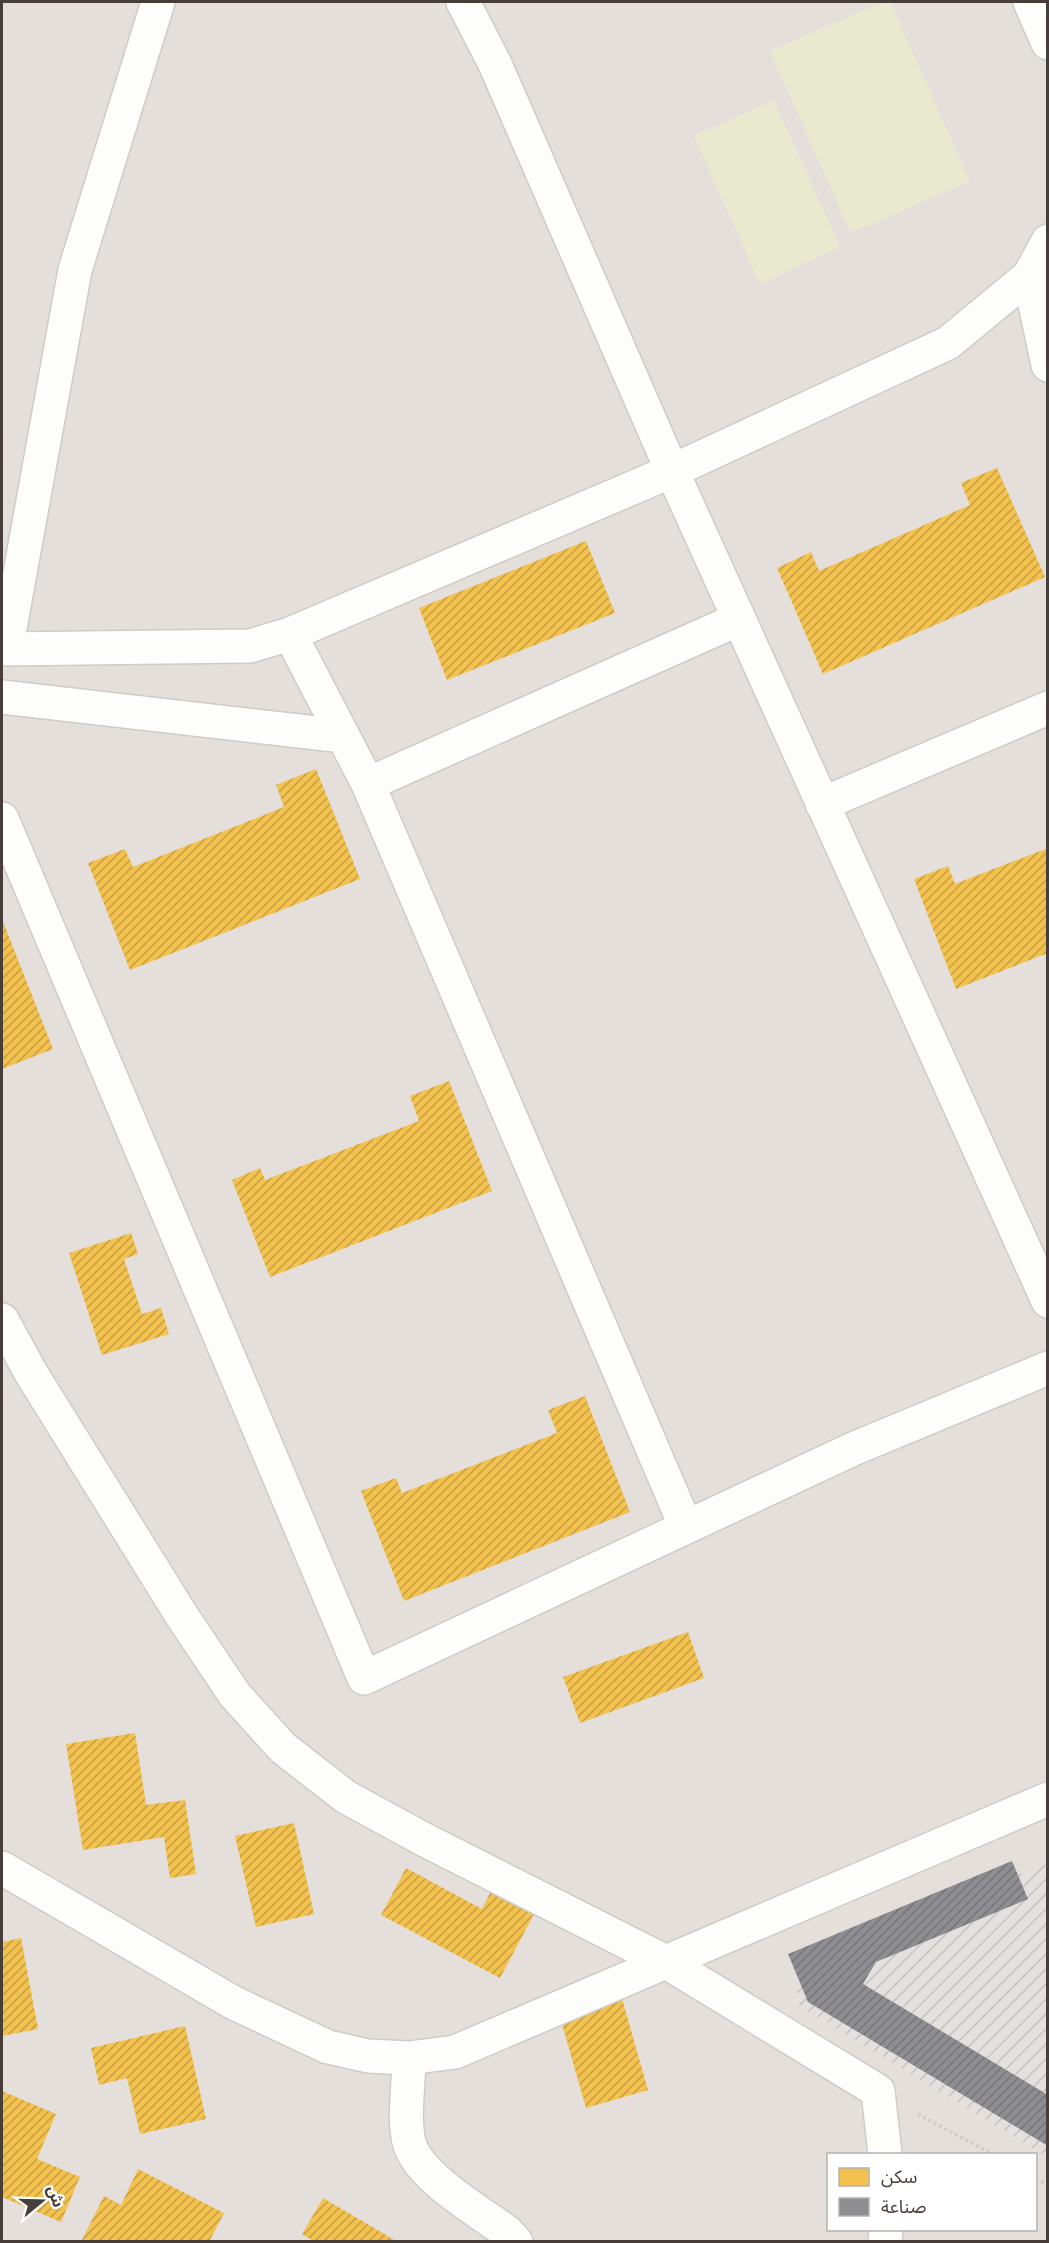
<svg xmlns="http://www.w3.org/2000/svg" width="1049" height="2243" font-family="'Noto Sans','Noto Sans Arabic',sans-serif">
	<defs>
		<pattern id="industrial-furrows" width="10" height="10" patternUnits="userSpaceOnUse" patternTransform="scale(1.5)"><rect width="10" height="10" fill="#e4e0de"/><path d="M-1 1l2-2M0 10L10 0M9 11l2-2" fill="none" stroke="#c5c1bf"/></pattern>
		<pattern id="homes-hatch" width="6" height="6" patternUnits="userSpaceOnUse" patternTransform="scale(1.5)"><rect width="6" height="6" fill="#f2c14e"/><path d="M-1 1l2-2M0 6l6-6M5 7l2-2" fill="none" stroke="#c69e42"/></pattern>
		<pattern id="industry-hatch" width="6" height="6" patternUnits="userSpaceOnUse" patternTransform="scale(1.5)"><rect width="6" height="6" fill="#8d8d92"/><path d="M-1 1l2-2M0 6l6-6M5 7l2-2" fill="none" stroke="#757478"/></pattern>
	</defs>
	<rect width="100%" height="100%" fill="#f2efec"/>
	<path fill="#e5dfdb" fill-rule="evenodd" d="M2,2h1045v2239l-1045,1zM828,2154h208v76h-208z"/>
	<path fill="url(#industrial-furrows)" d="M1047,1864v293l-251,-153 4,-48z"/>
	<path fill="#e8e9cf" d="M883,2h7l80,179 -119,52 -81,-182z
		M774,100l66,147 -80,37 -66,-148z"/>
	<path fill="url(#homes-hatch)" d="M997,468l48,109 -222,97 -46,-106 34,-16 8,19 151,-66 -9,-22z
		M586,541l29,72 -168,67 -28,-72z
		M316,769l44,110 -230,91 -42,-107 37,-14 8,18 151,-60 -8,-22z
		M1048,848v105l-92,36 -42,-110 34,-13 7,18z
		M2,919l51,130 -51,20z
		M449,1081l43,110 -222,86 -38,-97 28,-12 5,12 154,-59 -9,-25z
		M131,1233l7,21 -14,5 18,55 19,-6 8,26 -67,21 -33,-102z
		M585,1396l45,116 -226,89 -43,-110 35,-13 6,15 155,-60 -9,-23z
		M688,1632l16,46 -124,45 -17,-46z
		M135,1733l11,72 39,-5 11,74 -26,4 -6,-41 -81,13 -17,-106z
		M294,1823l20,91 -58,13 -21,-91z
		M406,1868l76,41 10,-20 43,23 -35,66 -119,-63z
		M21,1938l17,91 -36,7v-94z
		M622,1999l26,91 -62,18 -26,-91z
		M185,2026l21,93 -66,15 -13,-56 -28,7 -8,-37z
		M2,2091l54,23 -19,45 43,18 -19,45 -59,-25z
		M138,2169l86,44 -15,29h-128l23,-46 17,9z
		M323,2198l75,44h-83l-13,-8z"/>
	<path fill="url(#industry-hatch)" d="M1012,1861l16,38 -152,63 -13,22 185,111v51l-240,-144 -20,-48z"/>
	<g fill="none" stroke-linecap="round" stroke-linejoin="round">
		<defs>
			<path id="minor" d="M463,2l32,62 177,407 276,-128 81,-67 19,-35
				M1030,2l18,41
				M1029,276l19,89
				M290,634l78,150 318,743
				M2,646l8,-18 65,-358 83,-268
				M2,649l248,-3 40,-12 382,-163 376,830
				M2,697l341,39
				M368,784l371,-165
				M822,804l226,-96
				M2,819l362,859 489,-229 195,-81
				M2,1320l29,53 151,243 53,79 48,53 63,49 79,43 241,122 212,129 7,63
				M2,1868l232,135 94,44 40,9 41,2 46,-6 593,-253
				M409,2058c0,27 -6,58 0,84 8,34 71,70 98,90l9,10
				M885,2242l1,-12"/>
		</defs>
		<use href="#minor" stroke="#cecbc8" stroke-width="36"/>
		<path stroke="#d2cdcb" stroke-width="4" stroke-dasharray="3 3" stroke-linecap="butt" d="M918,2114l74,40
			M1036,2178l12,7"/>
		<use href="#minor" stroke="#fdfdfc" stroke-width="33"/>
	</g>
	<rect width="1049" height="2243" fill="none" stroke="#473d39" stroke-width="6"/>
	<rect x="827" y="2153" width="210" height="78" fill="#ffffff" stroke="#b5b1b0" stroke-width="1.5"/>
	<rect x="839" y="2168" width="30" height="18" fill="#f2c14e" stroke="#b5b1b0" stroke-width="1.5"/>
	<text x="881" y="2183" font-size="18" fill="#473d39">سكن</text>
	<rect x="839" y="2198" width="30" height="18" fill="#8d8d92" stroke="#b5b1b0" stroke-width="1.5"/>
	<text x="881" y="2213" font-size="18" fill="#473d39">صناعة</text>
	<g transform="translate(42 2201) rotate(71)" stroke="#ffffff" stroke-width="4.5" paint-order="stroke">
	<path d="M0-4.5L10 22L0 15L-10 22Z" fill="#473d39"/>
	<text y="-9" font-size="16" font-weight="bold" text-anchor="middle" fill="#473d39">ش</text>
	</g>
</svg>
